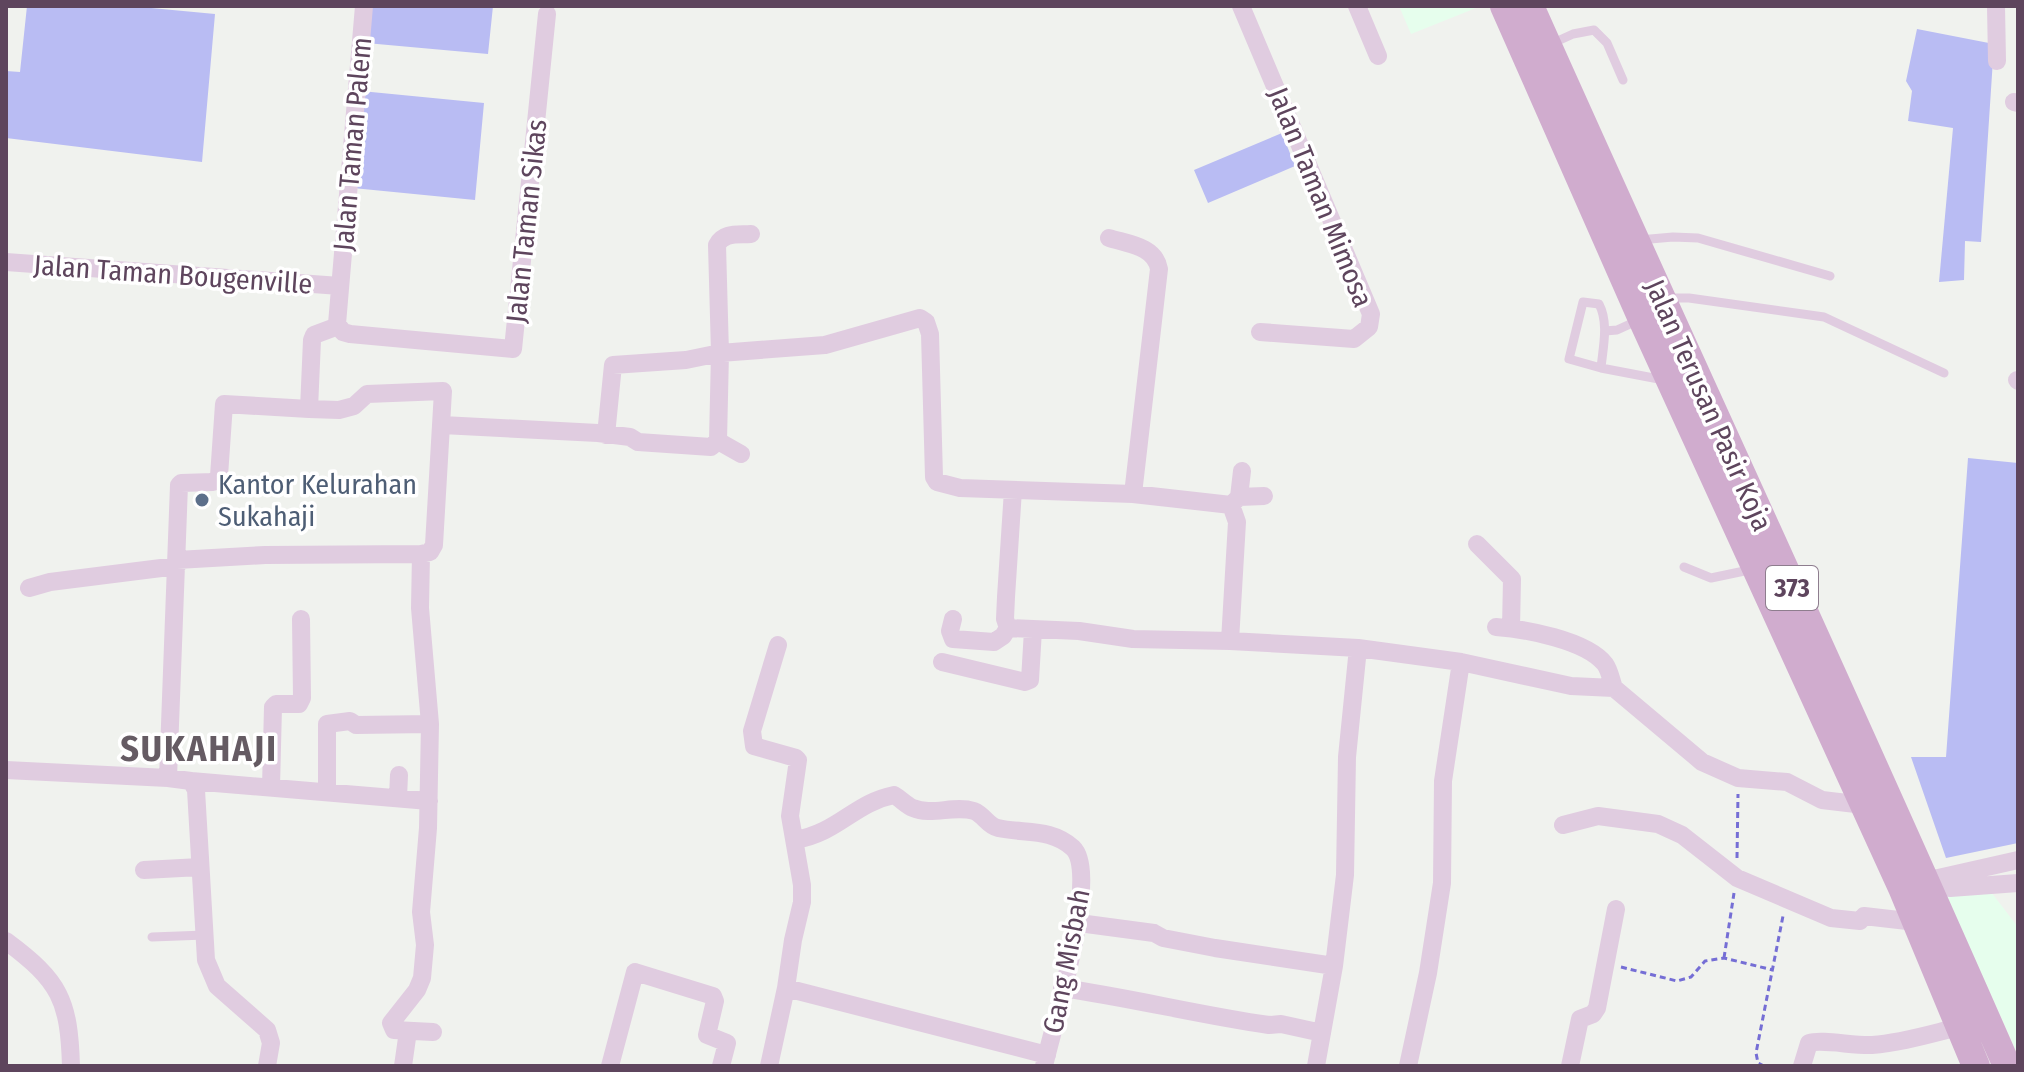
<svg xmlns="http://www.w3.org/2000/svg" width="2024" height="1072" font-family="'Fira Sans Condensed',sans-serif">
	<rect width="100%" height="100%" fill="#f0f2ee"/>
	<path fill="#e6feed" d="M1399,6h82l-70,28z
		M1991,892l27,35v128l-72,-161z"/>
	<path fill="#b9bcf3" d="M27,6h103l85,8 -13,148 -196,-24v-67l14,1z
		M369,6h124l-5,48 -122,-11z
		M1917,29l77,15 -13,198 -16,-1 -1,39 -25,2 14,-154 -45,-7 4,-30 -6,-10z
		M361,91l123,12 -9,97 -122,-12z
		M1282,133l13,33 -87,37 -14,-33z
		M1968,458l50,5v380l-72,15 -35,-101h35z"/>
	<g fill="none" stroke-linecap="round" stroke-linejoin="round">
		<path stroke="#756ed5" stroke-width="3" stroke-dasharray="6 4" stroke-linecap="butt" d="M1737,858l1,-64
			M1724,958l10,-65
			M1621,967l56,14 14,-4 14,-16 19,-3 49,12
			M1764,1066l-6,-3 -2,-10 27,-137"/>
		<path stroke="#e0cce0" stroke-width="9" d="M1551,44l22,-10 21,-4 13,13 16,37
			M1639,240l34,-3 25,1 132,38
			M1665,298h24l135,19 120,56
			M1605,331l12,-1 22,-10
			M1601,368c2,-21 8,-45 -2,-64l-16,-2 -14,57 32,9 63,12
			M1684,567l27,11 43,-9
			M152,937l53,-2"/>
		<path stroke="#e0cce0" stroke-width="18" d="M364,6l-27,318 6,8 7,2 163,15 34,-335
			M1241,6l130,308 -2,13 -15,12 -94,-7
			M1357,6l21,50
			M1996,6l1,55
			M2014,102l4,1
			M1109,238c19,6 46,8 50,31l-26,225
			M6,262l334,24
			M338,326l-24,9 -2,5 -3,69 30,1 15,-4 13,-12 76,-3 -9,154 -4,7 -9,2 -1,54 10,116 -2,104 -7,84 4,33 -3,33 -5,12 -26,33 3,7 39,2
			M2017,380l1,1
			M442,425l156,8 32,4 8,5 73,5 7,-6 2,-88 105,-8 95,-27 6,4 4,12 4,143 3,5 23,6 173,6 98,11 6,17 -7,119
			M606,435l7,-70 73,-5 34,-7 -3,-108c6,-13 21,-10 34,-11
			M718,441l23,13
			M1013,490l-7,107 -1,22 3,9 71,3 54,8 97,2 128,7 103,14 110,24 43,2 88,74 36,16 49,4 35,18 42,5
			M1239,497l3,-26
			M1231,505l8,-8 25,-1
			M1477,544l35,35 -1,49
			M177,560l88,-5 156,-1
			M29,588l21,-6 127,-16
			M953,619l-3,12 3,8 41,3 9,-6 5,-8
			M1496,627c29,2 90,13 109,37 5,7 6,16 9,24
			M778,645l-26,86 2,15 42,12 2,2 -8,56 12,69v17l-9,38 -7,48 261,67
			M942,662l83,20 5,-2 3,-50
			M6,770l162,8
			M191,781l238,20
			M271,787l2,-80 3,-3h23l3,-6 -1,-79
			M327,791v-67l23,-3 6,4 74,-1
			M398,798l1,-23
			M1563,825l35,-9 60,8 24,11 55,43 94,40 29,3 4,-5 52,6
			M795,840c43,-7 59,-37 99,-45 7,4 13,11 19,13 18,8 41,-3 61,3 10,4 14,15 24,17 27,6 53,0 75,20 27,26 -20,179 -29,218
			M144,870l56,-3
			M1933,878l17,10 68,-5
			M1916,883l102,-23
			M1079,923l75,10 9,5 52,10 119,18
			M6,941c54,40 63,59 65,125
			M1062,988c70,10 137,27 207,37l12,-1 41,9
			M267,1066l4,-23 -4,-13 -50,-44 -11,-26 -10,-170 -5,-9 -23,-3 11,-293 2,-2 32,-1 6,-6 5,-72 85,5
			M403,1066l5,-35
			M610,1066l25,-94 78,24 2,5 -8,34 20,8 -6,23
			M769,1066l17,-78
			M1316,1066l18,-100 11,-91 2,-118 11,-109
			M1408,1066l20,-93 14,-90 1,-102 18,-119
			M1570,1066l10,-47 13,-5 4,-6 19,-99
			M1802,1066l7,-23c13,-4 45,3 63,2 29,-2 58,-11 87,-18"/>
		<path stroke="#d0acce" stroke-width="28" d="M1504,6l138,313 260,569 74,178
			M1530,6c158,354 322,705 477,1060"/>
	</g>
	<circle fill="#5c6f8a" stroke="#fff" stroke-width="3" cx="202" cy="500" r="8"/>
	<g text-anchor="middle" stroke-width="7" stroke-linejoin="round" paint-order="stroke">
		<rect fill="#fff" stroke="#8e7d8e" stroke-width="2" x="1766" y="566" width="52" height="44" rx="6"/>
		<g font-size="26" font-weight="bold" fill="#5e455d">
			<text x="1792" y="597">373</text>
		</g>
		<g font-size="28" fill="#5e455d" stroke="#fff">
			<text transform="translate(352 144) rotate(-85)" y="10">Jalan Taman Palem</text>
			<text transform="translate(1321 197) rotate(68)" y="10">Jalan Taman Mimosa</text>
			<text transform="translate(526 221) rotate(-84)" y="10">Jalan Taman Sikas</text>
			<text transform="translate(173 274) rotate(4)" y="10">Jalan Taman Bougenville</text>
			<text transform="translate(1709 405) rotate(66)" y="10">Jalan Terusan Pasir Koja</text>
			<text transform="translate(1066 961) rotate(-79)" y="10">Gang Misbah</text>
		</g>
		<g font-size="28" fill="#4e5e75" stroke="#fff" text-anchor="start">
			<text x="218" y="494">Kantor Kelurahan<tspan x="218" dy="32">Sukahaji</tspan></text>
		</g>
		<g font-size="36" font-weight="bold" letter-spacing="2" fill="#655b63" stroke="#fff">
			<text x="199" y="761">SUKAHAJI</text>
		</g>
	</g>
	<rect width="2024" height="1072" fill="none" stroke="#5e455d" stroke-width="16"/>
</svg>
